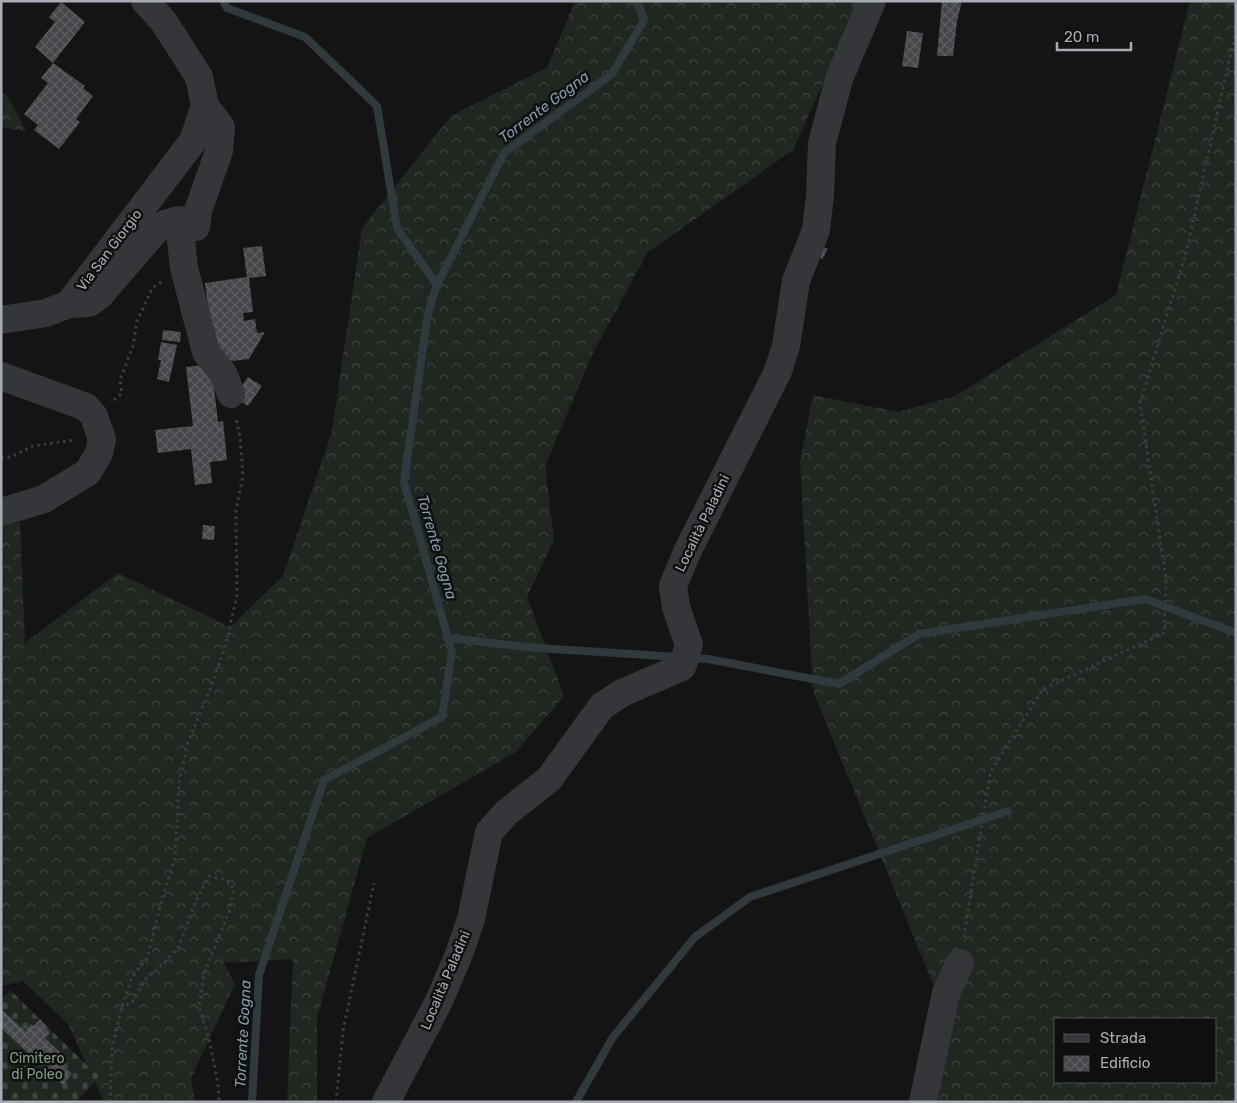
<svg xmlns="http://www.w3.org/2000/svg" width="1237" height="1103" font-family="Rubik,sans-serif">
	<defs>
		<pattern id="forest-crowns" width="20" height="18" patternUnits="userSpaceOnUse" patternTransform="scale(1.25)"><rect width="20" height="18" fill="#202721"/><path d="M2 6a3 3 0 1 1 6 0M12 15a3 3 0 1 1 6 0" fill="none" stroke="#3e443f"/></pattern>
		<pattern id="cemetery-stones" width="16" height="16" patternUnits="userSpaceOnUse" patternTransform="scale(1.25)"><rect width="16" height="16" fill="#202721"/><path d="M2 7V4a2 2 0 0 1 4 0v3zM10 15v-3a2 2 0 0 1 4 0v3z" fill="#3e443f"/></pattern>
		<pattern id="building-cross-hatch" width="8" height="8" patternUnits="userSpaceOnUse" patternTransform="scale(1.25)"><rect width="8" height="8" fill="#46474a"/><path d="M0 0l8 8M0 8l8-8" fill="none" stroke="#5e5f62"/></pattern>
	</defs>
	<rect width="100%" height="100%" fill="#141415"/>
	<path fill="url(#forest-crowns)" fill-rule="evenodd" d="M575,1h285l-67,149 -146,103 -54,100 -48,113 9,74 -27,57 37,99 -48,56 -149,86 -50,180v84h-30l6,-143 -69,4 11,21 -44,94 4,24h-91l-36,-78 -45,-43 -22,5v-459l19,-5 5,121 93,-70 112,54 53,-51 49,-145 30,-203 89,-112 96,-48z
		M1190,1h46v1101h-316l15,-113 -122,-298 -13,-230 13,-66 85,17 57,-16 161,-101zM1056,1019h160v63h-160z
		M1,92l7,5 18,34 -25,-4z"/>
	<path fill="url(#cemetery-stones)" d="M10,990l89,87 -23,25h-75v-102z"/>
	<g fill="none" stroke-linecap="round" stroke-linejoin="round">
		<path stroke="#30393e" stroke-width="8" d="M223,1l4,7 78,29 72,69 20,122 40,57
			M447,638l90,10 142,9
			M691,658l17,1 131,25 80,-50 226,-35 91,34
			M252,1102l7,-127 65,-195 118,-63 10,-65 -48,-170 24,-169 9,-28 67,-132 108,-79 32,-54 -7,-19
			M576,1102l37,-65 82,-100 55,-40 258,-86"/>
	</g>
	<path fill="url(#building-cross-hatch)" d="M942,1h20l-5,20 -4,35h-16z
		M61,2l24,20 -32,41 -18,-16 20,-25 -6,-5z
		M907,31l16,2 -5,35 -16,-2z
		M53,63l32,23 -2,2 10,8 -17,23 4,3 -21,27 -25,-19 4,-5 -14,-11 24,-31 -7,-5z
		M818,244l10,5 -6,10 -10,-6z
		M262,246l4,30 -17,2 4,34 -10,1 1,8 11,-2 2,14 8,-1 -16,27 -34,4 -10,-80 42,-6 -4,-29z
		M163,330l18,2 -1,10 -18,-2z
		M161,342l16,3 -8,37 -12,-3 4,-19h-3z
		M203,365l1,7 8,-1 6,51 5,-1 4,39 -17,2 2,21 -17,2 -4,-36 -33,4 -3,-23 38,-4 -7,-59z
		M248,377l14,9 -14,20 -14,-9z
		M203,525l12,1 -1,14 -12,-1z
		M1,1009l24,22 6,-7 3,2 6,-7 10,14 -5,5 15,14 -6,6 18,16 -9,11 -62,-57z"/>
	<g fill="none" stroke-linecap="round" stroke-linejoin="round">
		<path stroke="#3b3d41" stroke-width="3" stroke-dasharray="2.5 4" stroke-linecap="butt" d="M114,400l8,-7 -2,-13 13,-34 4,-25 16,-34 9,-5
			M1,458l10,-1 22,-11 42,-6
			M964,937l26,-164 53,-84 121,-56 2,-53 -26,-177 46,-150 50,-223
			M121,1009l12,-8 14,-24 17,-14 15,-17 17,-45 13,-25 18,4 7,9 -5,23 -25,62 -5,32 10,33 9,45 1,18
			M110,1102l2,-52 9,-41 11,-32 15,-19 17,-66 11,-33 4,-77 9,-40 23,-55 14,-40 12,-51 -1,-86 7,-34 -3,-40 -4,-18
			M336,1102l7,-71 31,-148"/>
		<path stroke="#35363a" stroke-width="28" d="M196,227l2,-16 21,-60 2,-24 -16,-21
			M69,304l20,-1 10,-7 56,-65 10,-7 14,-4 5,48 22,84 18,23 7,19
			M1,320l45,-7 23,-9 124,-163 12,-35 -6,-29 -35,-55 -19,-21
			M1,376l85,31 8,9 8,23 -3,14 -11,19 -44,27 -43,13
			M386,1102l52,-99 20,-46 13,-38 18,-87 17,-19 43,-34 53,-73 20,-13 60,-26 7,-22 -13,-38 -3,-21 15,-36 90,-179 8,-25 10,-65 20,-51 4,-34 2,-53 17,-64 33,-78
			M923,1102l23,-109 14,-30"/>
	</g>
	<g text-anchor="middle" stroke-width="5" stroke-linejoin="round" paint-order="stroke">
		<g font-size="14" fill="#a7acb4" stroke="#0f0f10">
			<text transform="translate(109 250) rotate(-53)" y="5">Via San Giorgio</text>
			<text transform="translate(702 523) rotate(-64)" y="5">Località Paladini</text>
			<text transform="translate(445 980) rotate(-67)" y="5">Località Paladini</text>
		</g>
		<g font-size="14" fill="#809d7f" stroke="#0f0f10">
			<text x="37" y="1063">Cimitero<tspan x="37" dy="16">di Poleo</tspan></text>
		</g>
		<g font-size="15" font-style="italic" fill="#819bac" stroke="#0f0f10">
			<text transform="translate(544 107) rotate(-37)" y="5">Torrente Gogna</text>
			<text transform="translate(437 547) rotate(74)" y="5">Torrente Gogna</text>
			<text transform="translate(243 1034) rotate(-87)" y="5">Torrente Gogna</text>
		</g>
	</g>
	<rect width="1237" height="1103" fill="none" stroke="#a7acb4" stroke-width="5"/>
	<rect x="1054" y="1018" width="162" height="65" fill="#0f0f10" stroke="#4c4e52"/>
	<rect x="1064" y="1034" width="25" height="8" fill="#35363a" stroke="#4c4e52"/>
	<text x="1100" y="1043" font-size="15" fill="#a7acb4">Strada</text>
	<rect x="1064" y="1056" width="25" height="15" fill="url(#building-cross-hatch)" stroke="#4c4e52"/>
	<text x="1100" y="1068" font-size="15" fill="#a7acb4">Edificio</text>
	<path d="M1057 42v8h74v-8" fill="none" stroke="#a7acb4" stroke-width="2.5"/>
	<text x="1064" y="42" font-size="15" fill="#a7acb4" stroke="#0f0f10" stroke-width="4" paint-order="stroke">20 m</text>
</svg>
